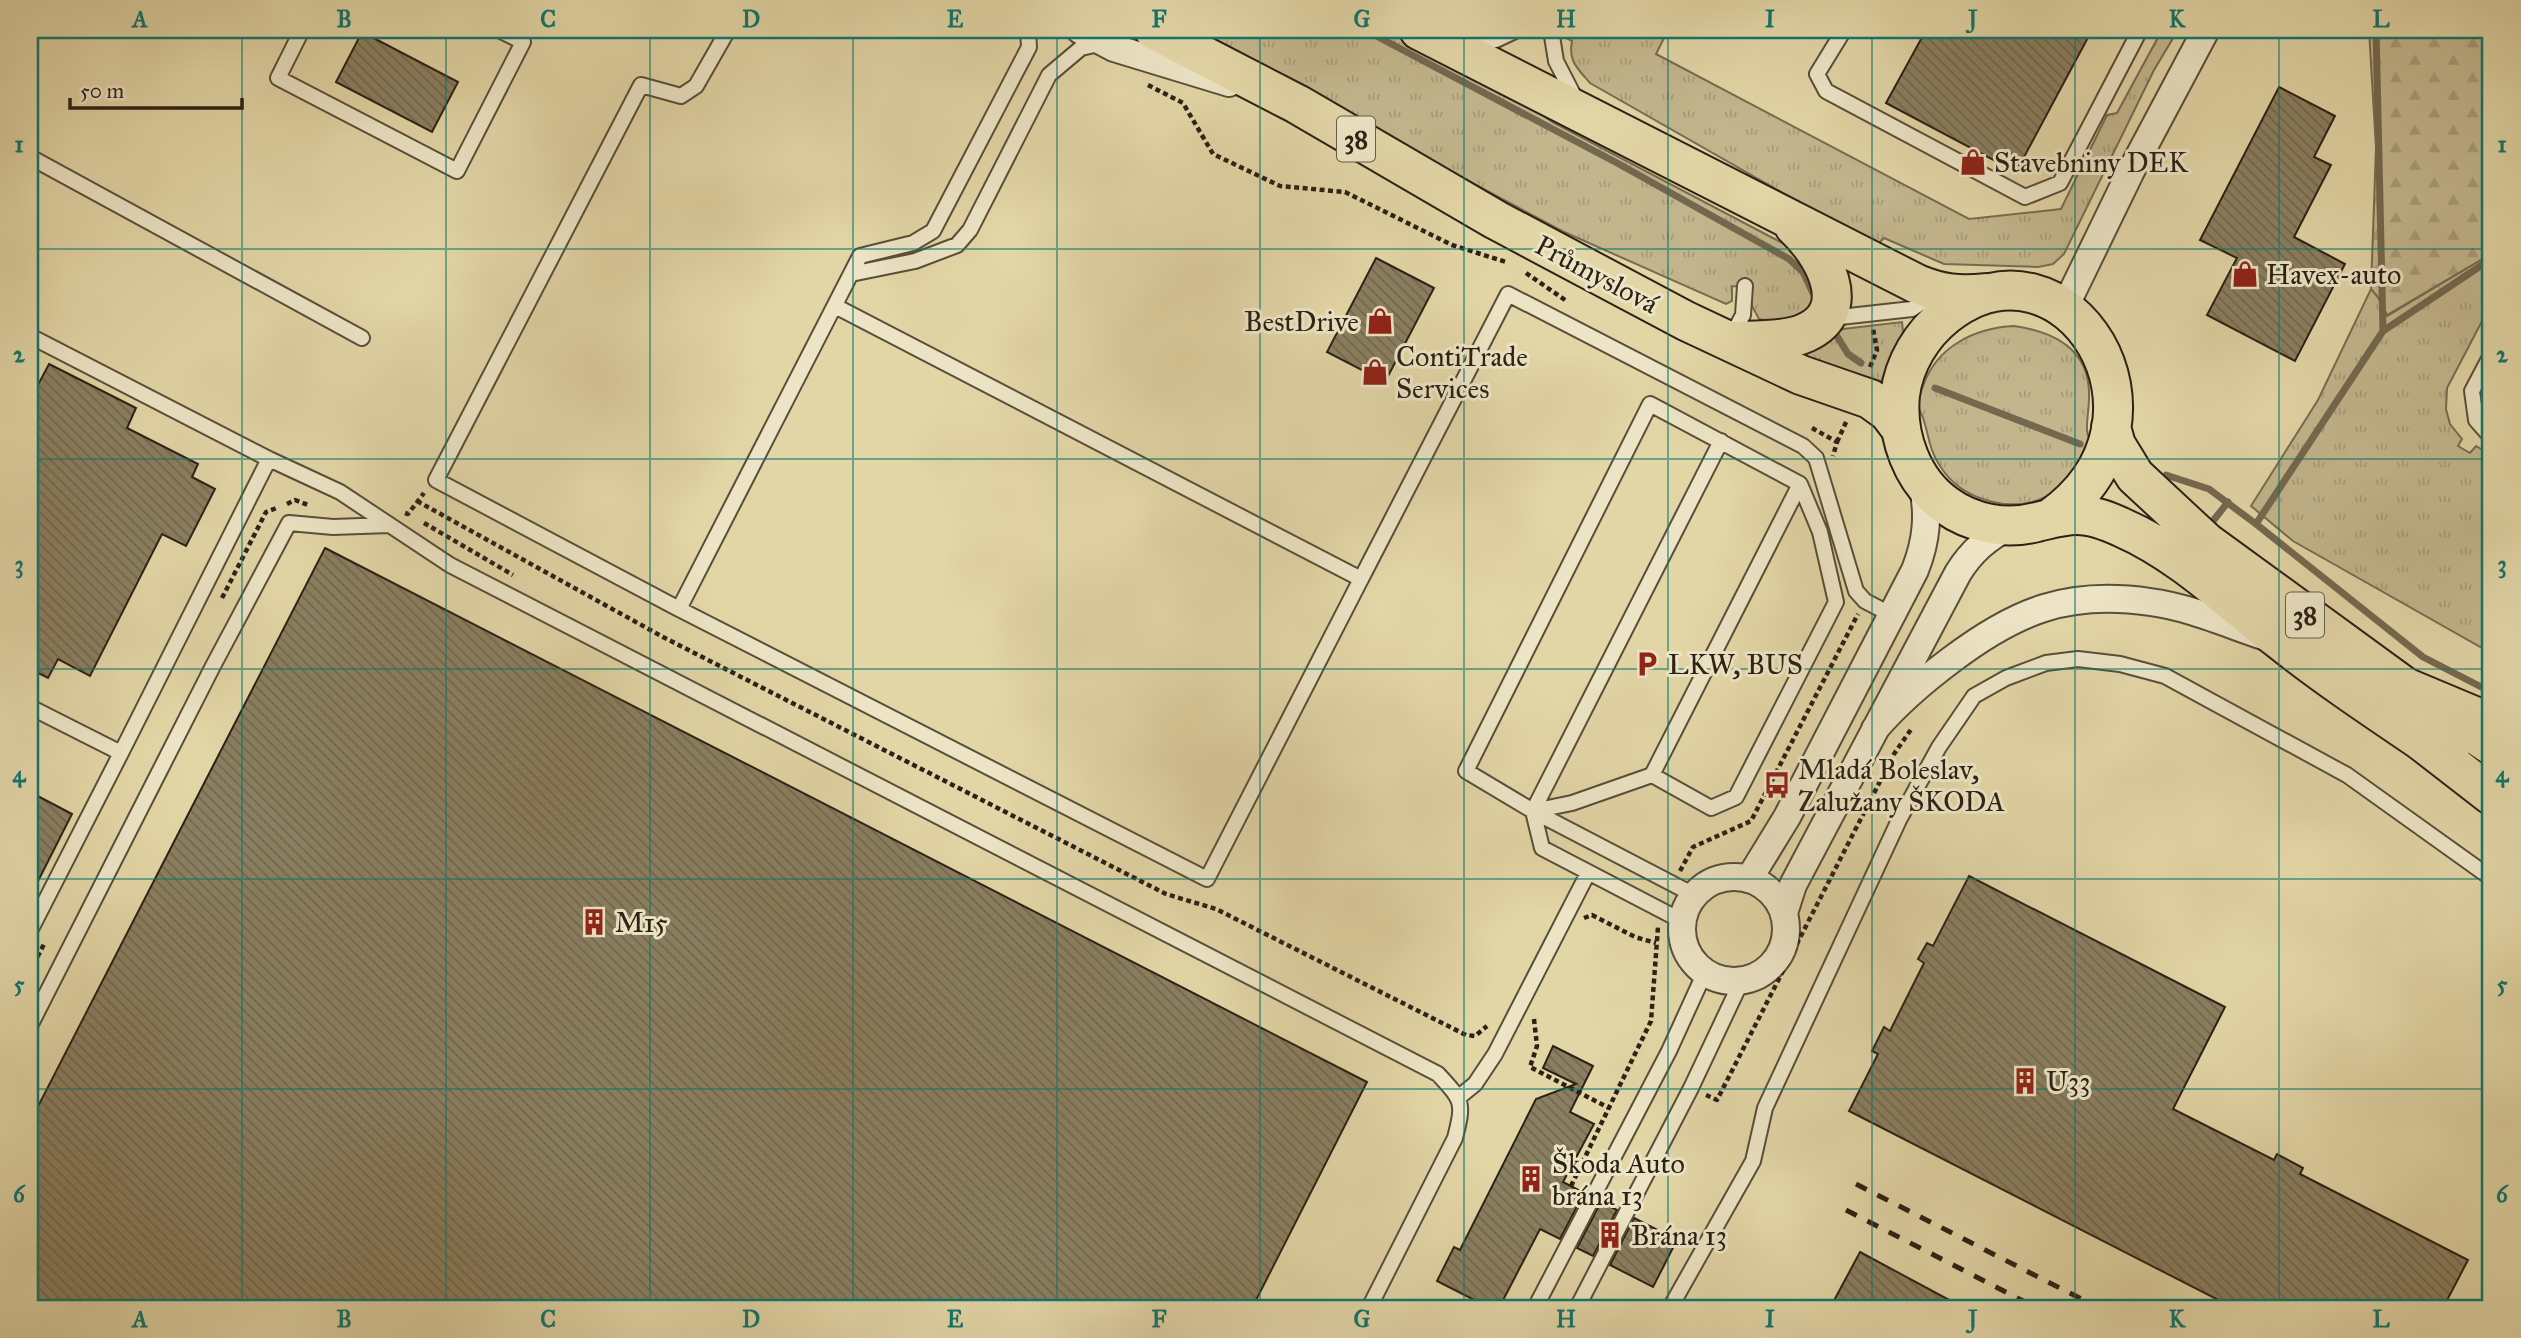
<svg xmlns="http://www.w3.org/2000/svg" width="2521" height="1338" font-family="'IM FELL Great Primer',serif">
	<defs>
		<pattern id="grass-tufts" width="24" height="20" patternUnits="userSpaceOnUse" patternTransform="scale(1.75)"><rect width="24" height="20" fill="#c3b68d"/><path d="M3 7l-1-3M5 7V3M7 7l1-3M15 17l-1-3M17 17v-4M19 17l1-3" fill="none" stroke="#a89c79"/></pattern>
		<pattern id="forest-firs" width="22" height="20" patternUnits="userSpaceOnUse" patternTransform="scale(1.75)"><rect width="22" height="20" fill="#c3b68d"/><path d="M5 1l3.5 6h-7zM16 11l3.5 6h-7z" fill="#a89c79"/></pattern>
		<pattern id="building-back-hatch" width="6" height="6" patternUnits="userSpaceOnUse" patternTransform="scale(1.75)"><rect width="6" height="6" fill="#8a7f60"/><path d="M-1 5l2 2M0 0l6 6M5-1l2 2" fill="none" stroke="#71684e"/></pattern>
	</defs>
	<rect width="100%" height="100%" fill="#e2d5a6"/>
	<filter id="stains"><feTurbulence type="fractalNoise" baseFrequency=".00286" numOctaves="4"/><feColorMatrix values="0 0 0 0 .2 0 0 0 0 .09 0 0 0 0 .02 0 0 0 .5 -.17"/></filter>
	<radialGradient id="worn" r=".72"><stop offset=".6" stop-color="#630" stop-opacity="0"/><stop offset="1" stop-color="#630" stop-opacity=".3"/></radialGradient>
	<path fill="url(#grass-tufts)" stroke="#776c51" stroke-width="2" d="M1186,30h202l136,71 28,21 238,125 19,16 6,46 -35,15 -21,-5 -7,-13 -2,-18 -18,-2v15l-6,3 -164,-73z
		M1552,30h116l-12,24 313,165 92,-10 46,-94 10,-2 45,-83h16l-24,40 -90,184 -11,10 -15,3 -94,-3 -60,-26 -8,8 -286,-163c-13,-15 -22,-22 -18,-42z
		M2491,254v50l-44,84 -1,21 4,15 12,15 -4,7 12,7 6,-7 15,9v198l-198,-112 -42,-35 67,-106 53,-111 7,8 9,19z
		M1902,322l2,19 -19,30 -1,11 -80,-24 -11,-11 50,-18z
		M2014,326c41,6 76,24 75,70 0,27 -8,32 7,58 -13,12 -32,35 -48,42 -36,18 -86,5 -108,-30 -10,-14 -11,-29 -16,-45 -1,-5 -5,-10 -6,-15 -1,-7 2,-14 5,-20 14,-40 52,-58 91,-60z"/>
	<path fill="url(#forest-firs)" stroke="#776c51" stroke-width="2" d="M2369,30h122v224l-104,61 -9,-18 -7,-8 5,-142z"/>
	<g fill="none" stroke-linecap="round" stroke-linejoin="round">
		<path stroke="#74684f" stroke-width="7" d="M1365,30l254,134 170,95 14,13 10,21
			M2376,30l7,301 -127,193 167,133 68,35
			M2383,331l108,-72
			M1835,333l13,21 13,9
			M1935,388l145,56
			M2166,475l43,14 47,35
			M2213,521l15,-19"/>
	</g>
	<path fill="url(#building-back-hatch)" stroke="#2b2115" stroke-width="2" d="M1926,30h166l-76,142 -130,-69z
		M362,32l96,50 -26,50 -96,-50z
		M2279,87l56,29 -21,41 17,8 -37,72 51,27 -50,97 -88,-46 30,-57 -37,-18z
		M1376,258l58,30 -49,94 -58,-30z
		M49,364l87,44 -9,20 71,36 -6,13 23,12 -29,57 -24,-12 -72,142 -32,-17 -10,19 -18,-9v-291l9,5z
		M325,548l1042,534 -115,226h-1222v-186z
		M30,792l42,22 -42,83z
		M1969,876l256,131 -52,102 101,51 3,-6 26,14 -3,6 168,86 -25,48h-209l-385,-197 29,-57 -6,-3 12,-24 6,4 34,-68 -6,-4 9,-16 6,3z
		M1553,1046l40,20 -23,46 24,12 -31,58 21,11 -24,46 -20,-10 -41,79h-9l-53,-27 17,-34 6,3 76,-151 40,-15 -33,-16z
		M1601,1202l16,8 -24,46 -16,-8z
		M1634,1218l43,22 -24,47 -43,-22z
		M1860,1252l104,56h-134z"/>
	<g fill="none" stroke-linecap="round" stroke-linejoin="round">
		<defs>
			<path id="lane" d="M302,30l-24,48 179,93 66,-129 -24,-12
				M728,30l-32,56 -15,10 -40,-11 -205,395 243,129 181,-353 53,-13 20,-12 96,-184 -1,-17
				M1551,30l5,31 19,37
				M1844,30l-27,44 9,17 199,106 35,-14 80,-153
				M1469,46l27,-6 21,-10
				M30,157l332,181
				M851,274l64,-13 42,-16 13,-15 79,-155 32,-27 22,-5
				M835,306l526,273 147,-285 295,152 13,12 40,133 9,10 27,14
				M1840,317l72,-8 19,-13
				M30,336l239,123
				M1731,337l12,-22 2,-29
				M2491,355l-19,36 4,29 15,17
				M679,609l528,270 154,-300
				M30,707l91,46 148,-294 71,33 110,73 988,509c25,27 26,28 17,64l-86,170
				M1652,775l59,33 25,-11 100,-195 -16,-70 -20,-48
				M1533,811l39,-8 80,-28 148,-291 -150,-80 -184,367 67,40 188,-370
				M1533,811l9,37 140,73
				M1533,811l161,84
				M30,931l91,-178
				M30,1026l183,-360 76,-143 44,4 57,-2
				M1459,1097l16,-13 20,-30 93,-181
				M1535,1308l134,-257 36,-79
				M1577,1308l114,-220 51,-108
				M1670,1308l83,-147 12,-53 134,-288 40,-73 35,-51 32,-18 40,-15 32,-4 42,5 45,12 182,99 144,103"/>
			<path id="street" d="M1080,30l34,18 115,35
				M2064,309l67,-138 75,-141
				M1875,729c23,-27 48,-48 76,-69 65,-49 116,-70 199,-58 39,5 77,22 113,34
				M1682 929a52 52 0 1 1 104 0a52 52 0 1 1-104 0Z
				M1749,879l38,-62 128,-247c12,-30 14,-57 7,-88
				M1784,913l9,-28 165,-312c14,-23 30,-35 53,-48"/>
			<path id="primary" d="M1154,30l143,74 199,116 190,101 115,54 69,24 18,13 13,17
				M1419,30l498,254c24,10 43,12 69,9
				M1730,341c21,-1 56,1 75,-8 52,-23 17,-81 -11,-107
				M2111,427l5,18 19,31 71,66 199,145 86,58
				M2051,518c141,-100 14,-296 -105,-203 -24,19 -42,48 -46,80 -4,41 12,86 46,110 26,19 60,25 91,17 13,-3 26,-7 40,-7 16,0 31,6 46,13 59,26 107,74 158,113 54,43 113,81 170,120"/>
			<path id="highway" d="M2405,687l86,36
				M2424,743l67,52"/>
		</defs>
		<use href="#lane" stroke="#594e39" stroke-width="18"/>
		<use href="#street" stroke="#594e39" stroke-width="30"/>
		<use href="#primary" stroke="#2b2115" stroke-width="42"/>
		<use href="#highway" stroke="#2b2115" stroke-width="42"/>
		<path stroke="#2b2115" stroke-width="4.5" stroke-dasharray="5 3.5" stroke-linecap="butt" d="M1148,85l35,18 30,51 67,32 65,6 107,53 54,17
			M1526,273l42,29
			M1870,367l7,-17 -4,-21
			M1812,428l25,14 -4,14
			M1837,442l10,-22
			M417,501l246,136 503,257 50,15 250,126 9,1 12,-10
			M287,504l8,-4 13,5
			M405,513l3,1 16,-21
			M424,523l89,52
			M222,598l44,-86 13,-5
			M1680,871l13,-24 58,-26 107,-207
			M1584,918l8,-3 43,22 21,6
			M30,972l15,-30
			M1534,1019l3,27 -7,21 79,41
			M1706,1095l11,5 177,-346 18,-26
			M1571,1186l80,-165 7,-94"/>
		<use href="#lane" stroke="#ece4c5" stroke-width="14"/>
		<use href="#street" stroke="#ece4c5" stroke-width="26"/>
		<use href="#primary" stroke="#e2d5a6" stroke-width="38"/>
		<use href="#highway" stroke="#e2d5a6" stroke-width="38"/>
		<path stroke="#2b2115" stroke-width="5" stroke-dasharray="12 12" stroke-linecap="butt" d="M1856,1184l243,124
			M1846,1210l191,98"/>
	</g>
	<path fill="none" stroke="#0f766e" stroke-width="2" stroke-opacity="0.55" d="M242,30v1278M446,30v1278M650,30v1278M853,30v1278M1057,30v1278M1260,30v1278M1464,30v1278M1668,30v1278M1872,30v1278M2075,30v1278M2279,30v1278M30,249h2461M30,459h2461M30,669h2461M30,879h2461M30,1089h2461"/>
	<defs>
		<symbol id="shop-bare" viewBox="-9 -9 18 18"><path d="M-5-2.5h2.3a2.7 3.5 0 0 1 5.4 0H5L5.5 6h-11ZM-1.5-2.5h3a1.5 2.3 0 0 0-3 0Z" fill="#8f2418" stroke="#ece4c5" stroke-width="2.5" paint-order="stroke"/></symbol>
		<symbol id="parking-bare" viewBox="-9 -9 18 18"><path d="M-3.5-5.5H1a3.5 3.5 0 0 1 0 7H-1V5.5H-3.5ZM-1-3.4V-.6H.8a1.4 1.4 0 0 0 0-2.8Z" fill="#8f2418" stroke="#ece4c5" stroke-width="2.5" paint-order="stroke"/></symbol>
		<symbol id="bus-bare" viewBox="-9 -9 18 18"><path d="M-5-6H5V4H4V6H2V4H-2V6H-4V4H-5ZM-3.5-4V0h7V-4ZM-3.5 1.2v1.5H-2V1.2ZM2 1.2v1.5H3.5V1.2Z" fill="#8f2418" stroke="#ece4c5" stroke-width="2.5" paint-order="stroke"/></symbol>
		<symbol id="building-bare" viewBox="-9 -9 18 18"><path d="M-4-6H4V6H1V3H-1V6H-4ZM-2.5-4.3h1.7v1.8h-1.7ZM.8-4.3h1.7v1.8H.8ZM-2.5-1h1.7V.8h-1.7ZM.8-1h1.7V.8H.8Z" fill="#8f2418" stroke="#ece4c5" stroke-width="2.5" paint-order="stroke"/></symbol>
	</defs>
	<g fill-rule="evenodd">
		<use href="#shop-bare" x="1954" y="143" width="38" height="38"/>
		<use href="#shop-bare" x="2226" y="255" width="38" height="38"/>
		<use href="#shop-bare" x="1361" y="302" width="38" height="38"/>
		<use href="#shop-bare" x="1356" y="353" width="38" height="38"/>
		<use href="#parking-bare" x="1628" y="645" width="38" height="38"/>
		<use href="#bus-bare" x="1758" y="766" width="38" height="38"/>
		<use href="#building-bare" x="575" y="903" width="38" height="38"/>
		<use href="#building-bare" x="2006" y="1062" width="38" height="38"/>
		<use href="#building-bare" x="1512" y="1160" width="38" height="38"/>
		<use href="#building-bare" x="1591" y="1216" width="38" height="38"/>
	</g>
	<g text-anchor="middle" stroke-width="6" stroke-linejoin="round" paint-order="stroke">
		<g fill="#ece4c5" stroke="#655c4a" stroke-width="2">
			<rect x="1337" y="116.5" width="38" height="45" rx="5"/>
			<rect x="2286" y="592.5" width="38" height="45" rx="5"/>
		</g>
		<g font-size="26" font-weight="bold" fill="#2b2115">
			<text x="1356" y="148">38</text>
			<text x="2305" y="624">38</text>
		</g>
		<g font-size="28" fill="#2b2115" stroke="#ece4c5" text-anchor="start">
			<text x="1994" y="172">Stavebniny DEK</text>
			<text x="2266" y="284">Havex-auto</text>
			<text x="1359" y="331" text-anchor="end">BestDrive</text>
			<text x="1396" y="366">ContiTrade<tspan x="1396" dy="32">Services</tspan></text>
			<text x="1668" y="674">LKW, BUS</text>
			<text x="1798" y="779">Mladá Boleslav,<tspan x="1798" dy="32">Zalužany ŠKODA</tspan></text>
			<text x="615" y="932">M15</text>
			<text x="2046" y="1091">U33</text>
			<text x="1552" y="1173">Škoda Auto<tspan x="1552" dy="32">brána 13</tspan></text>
			<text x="1631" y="1245">Brána 13</text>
		</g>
		<g font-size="28" fill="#2b2115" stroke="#ece4c5">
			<text transform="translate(1597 274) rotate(28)" y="10">Průmyslová</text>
		</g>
	</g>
	<rect width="2521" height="1338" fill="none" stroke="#e2d5a6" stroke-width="77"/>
	<path d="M70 98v10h172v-10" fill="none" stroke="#2b2115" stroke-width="3.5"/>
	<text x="80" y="98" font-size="21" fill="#2b2115" stroke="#ece4c5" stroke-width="5" paint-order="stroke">50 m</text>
	<rect x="38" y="38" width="2444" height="1262" fill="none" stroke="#0f766e" stroke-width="2.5"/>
	<g font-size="23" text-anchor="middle" font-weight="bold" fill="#0f766e">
		<text x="140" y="27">A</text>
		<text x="344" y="27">B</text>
		<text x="548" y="27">C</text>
		<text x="751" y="27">D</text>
		<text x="955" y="27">E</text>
		<text x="1159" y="27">F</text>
		<text x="1362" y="27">G</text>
		<text x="1566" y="27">H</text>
		<text x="1770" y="27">I</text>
		<text x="1973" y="27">J</text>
		<text x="2177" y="27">K</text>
		<text x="2381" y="27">L</text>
		<text x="19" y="152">1</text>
		<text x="2502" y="152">1</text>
		<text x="19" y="362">2</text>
		<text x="2502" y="362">2</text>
		<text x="19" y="572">3</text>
		<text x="2502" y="572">3</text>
		<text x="19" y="782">4</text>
		<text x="2502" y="782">4</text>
		<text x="19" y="992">5</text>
		<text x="2502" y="992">5</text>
		<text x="19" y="1202">6</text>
		<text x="2502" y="1202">6</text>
		<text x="140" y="1327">A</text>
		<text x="344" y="1327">B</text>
		<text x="548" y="1327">C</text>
		<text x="751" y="1327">D</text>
		<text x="955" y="1327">E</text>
		<text x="1159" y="1327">F</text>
		<text x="1362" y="1327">G</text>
		<text x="1566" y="1327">H</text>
		<text x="1770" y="1327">I</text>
		<text x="1973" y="1327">J</text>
		<text x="2177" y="1327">K</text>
		<text x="2381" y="1327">L</text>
	</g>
	<rect width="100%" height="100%" filter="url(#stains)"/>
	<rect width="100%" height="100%" fill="url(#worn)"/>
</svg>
